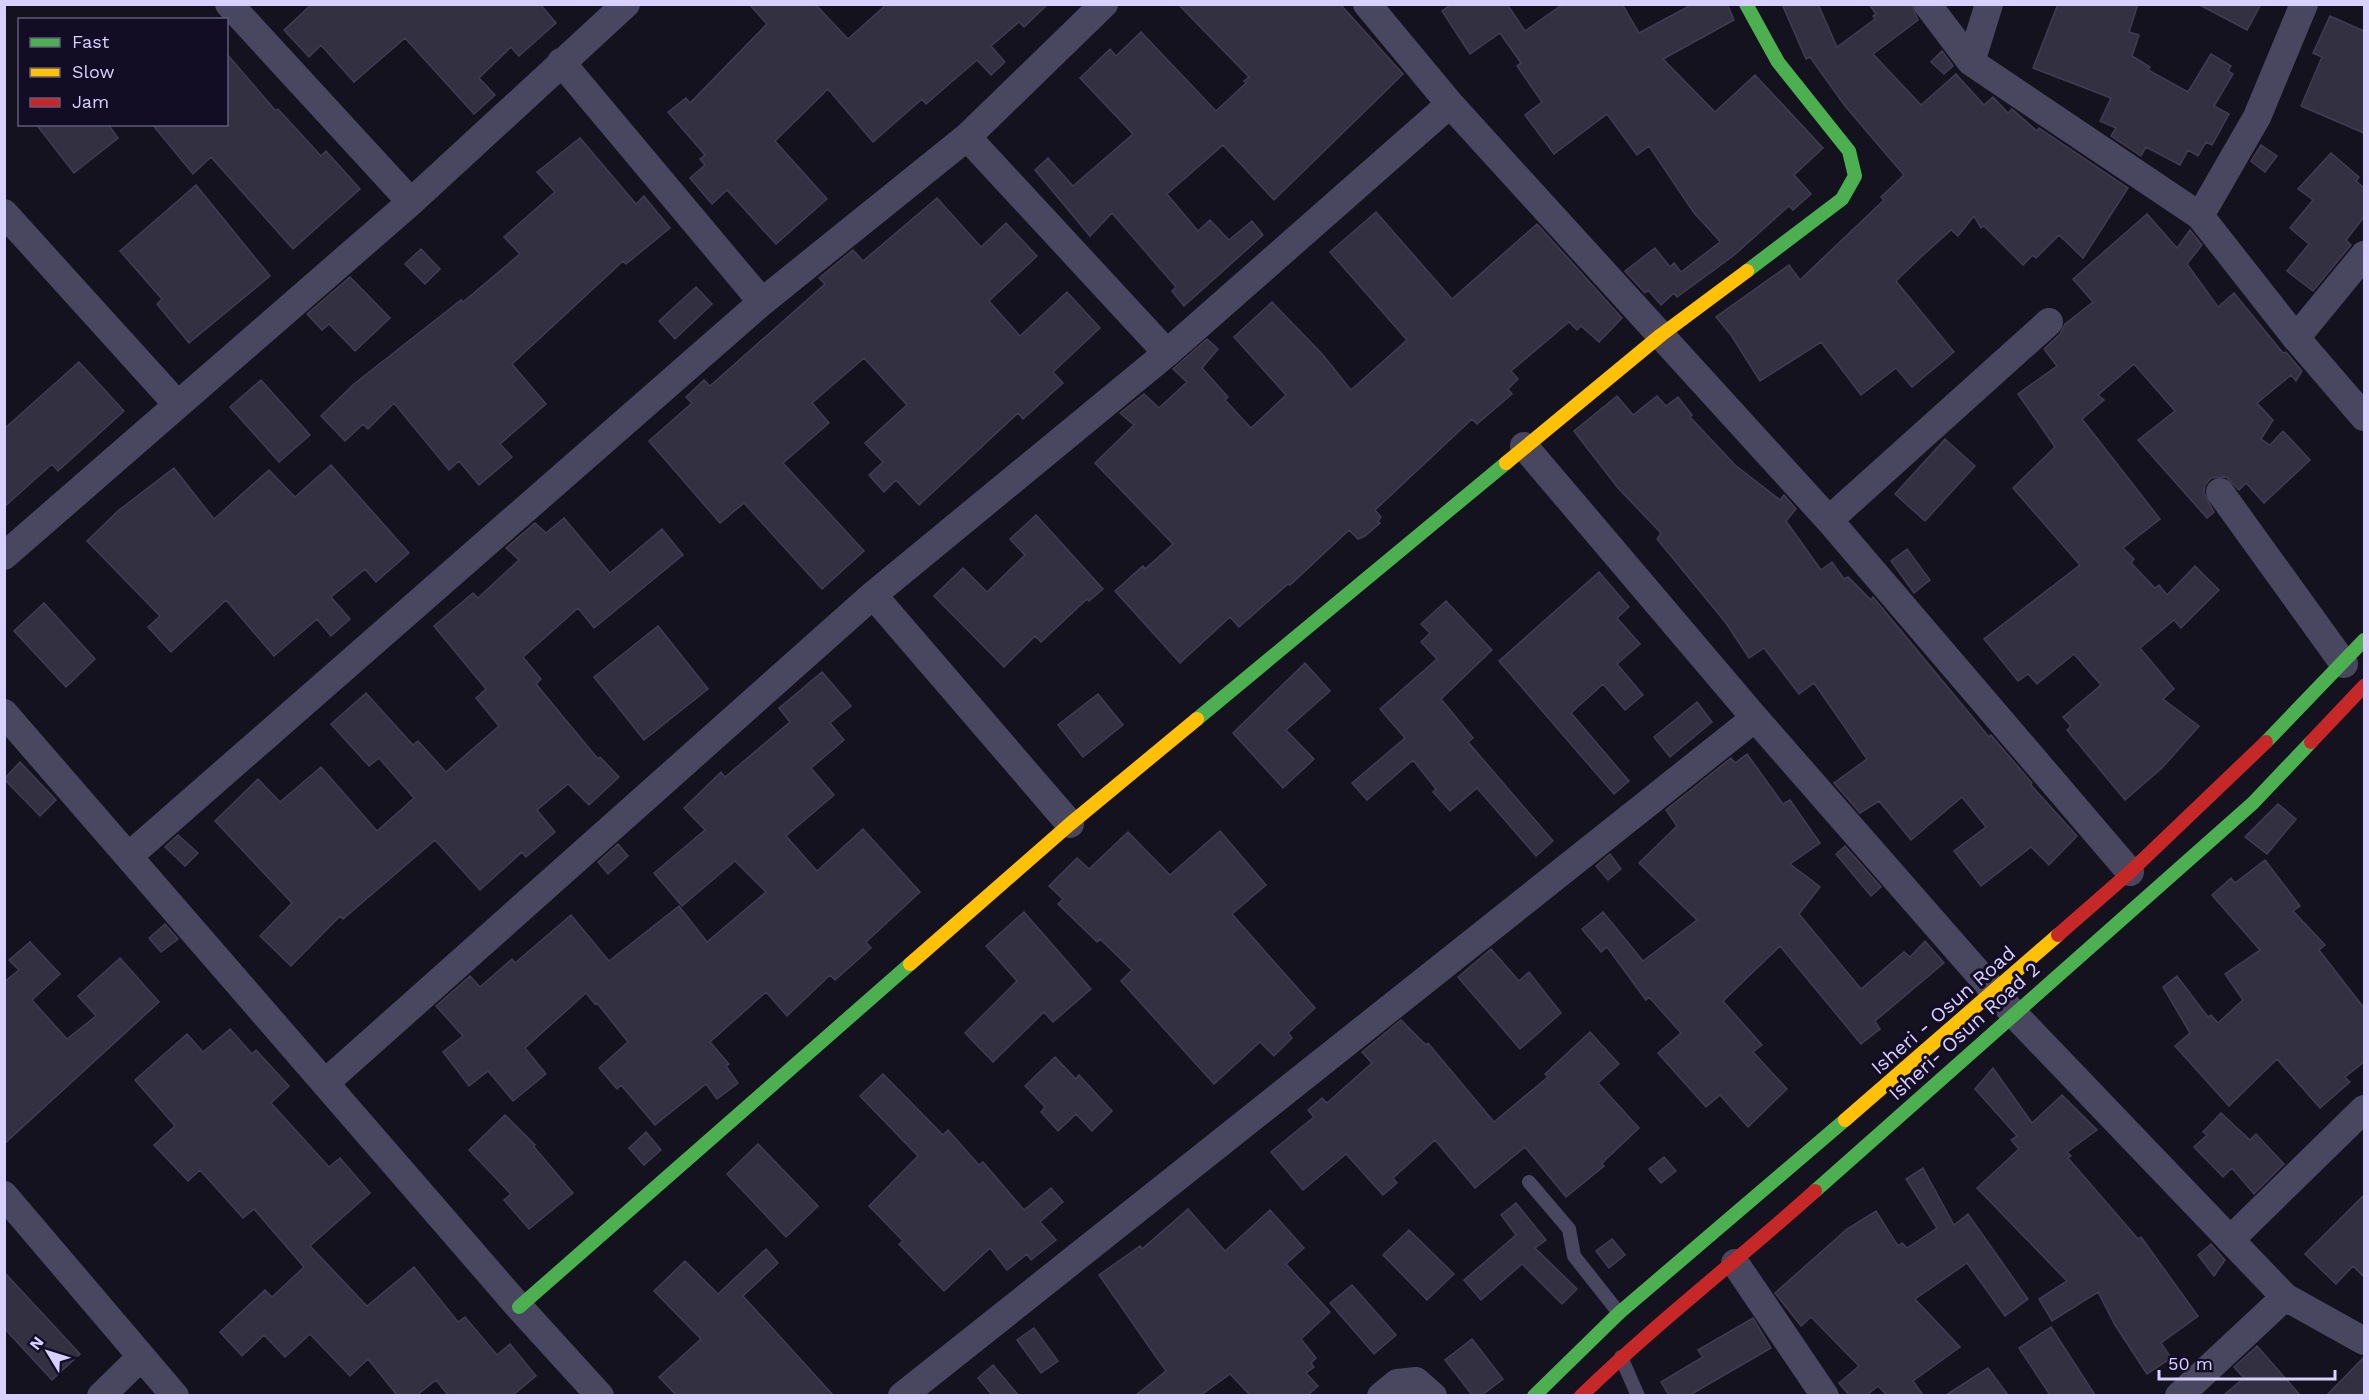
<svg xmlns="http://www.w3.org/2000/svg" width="2369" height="1400" font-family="'Work Sans',sans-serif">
	<rect width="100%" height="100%" fill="#15121f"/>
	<path fill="#333041" stroke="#413c53" stroke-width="1.5" d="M312,4h228l16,19 -37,33 -8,-9 -32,31 16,17 -21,19 -69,-76 -51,44 -33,-37 -12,12 -25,-27z
		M749,4h66l33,35 39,-35h161l-24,23 -5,-5 -28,24 14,16 -14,13 -14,-15 -51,44 -4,-5 -49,43 -45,-53 -53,52 52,58 -51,45 -49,-54 -15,14 -22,-26 15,-13 -5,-6 5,-4 -37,-43 18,-14 4,5 77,-79z
		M1178,4h162l63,70 -129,126 -51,-55 -56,49 31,37 12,-11 19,20 23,-19 11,14 -79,71 -12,-15 4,-4 -64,-74 -22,23 -55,-66 13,-12 25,28 60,-52 -53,-56 30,-29 6,7 25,-24 75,79 30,-28 -2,-2 5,-4z
		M1452,4h55l18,27 38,-27h59l17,29 54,-29h34l7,16 -71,39 52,53 40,-37 68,73 -29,27 17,19 -18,16 -4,-4 -56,50 -56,41 -3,-4 -13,12 -13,-15 -3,3 -20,-22 30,-23 15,19 4,-4 7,9 39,-30 -1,-2 -25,-27 -45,-67 -12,9 -30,-41 -53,40 -29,-39 17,-13 -25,-36 4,-3 -21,-30 -30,21 -28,-43z
		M1782,4h36l19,43 38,-28 -2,-3 3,-2 -7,-10h42l7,16 -45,34 48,51 35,-31 28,31 9,-8 15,16 4,-4 25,22 2,-3 89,60 -45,70 -24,-23 -23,23 -3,-3 -10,10 -39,-39 -3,2 -7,-12 -16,20 -7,-6 -30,27 -25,24 58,71 -42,35 -16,-19 -35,27 -40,-53 -61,39 -29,-46 -15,-18 73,-52 11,15 84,-80 -3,-3 23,-22 -59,-69 -35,-49 -4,2z
		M2058,4h80l-9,28 10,3 -7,21 18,11 -2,3 40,22 23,-38 20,12 -3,5 5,3 -19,32 15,8 -17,31 -6,-3 -8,14 -10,-6 -8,15 -34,-18 -5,9 -30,-20 5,-8 -16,-7 11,-23 -78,-30z
		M2198,4h63l-14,26z
		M2330,16l34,15v102l-63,-27 21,-49 -9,-4z
		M1942,51l11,15 -9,8 -13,-12z
		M226,53l49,57 3,-1 43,47 5,-5 34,38 -67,60 -82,-92 -18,17 -41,-50h74z
		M36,124h72l10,14 -44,35z
		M580,138l56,66 8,-8 26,32 -44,36 -3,-3 -111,103 34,40 -46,40 12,13 -33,28 -20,-24 -10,9 -55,-67 -26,26 -5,-5 -18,17 -24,-25 33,-32 107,-84 2,2 57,-48 -16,-17 51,-45 -18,-20z
		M2261,145l16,11 -12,16 -14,-11z
		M2331,153l28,24 -3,4 8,7v29l-18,23 5,5 -38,46 -26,-20 22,-27 -19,-16 23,-28 -15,-11z
		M196,185l74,91 -81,67 -32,-39 5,-5 -42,-48z
		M937,198l44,49 25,-24 31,33 -48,45 31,35 47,-44 33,36 -47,44 10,11 -40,36 -5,-6 -99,92 -23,-25 -12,12 -15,-17 14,-13 -18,-19 42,-38 -43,-47 -52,45 17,20 -46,40 81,88 -42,38 -78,-86 -24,20 -71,-82 43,-38 -6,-6 18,-17 6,6 115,-102 -6,-6 34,-28 10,11z
		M1376,212l76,87 85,-75 85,94 -23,24 -18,-16 -4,4 -8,-8 -58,49 7,8 -10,10 4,5 -35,30 -5,-5 -97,91 6,7 -3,4 2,2 -15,13 -7,3 -9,-9 -59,55 -2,-1 -49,43 -9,-10 -50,46 -65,-72 28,-25 2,3 28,-25 -78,-81 39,-38 -14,-12 24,-19 15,14 28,-26 -14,-13 34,-30 11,10 -16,19 26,29 -3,3 26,28 35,-33 -52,-58 38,-35 51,53 28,35 56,-50 -77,-88z
		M2147,214l30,34 13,-18 12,15 -15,19 31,43 16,-14 49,60 3,-1 16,19 -6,10 -5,-6 -34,28 16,17 -12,19 9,6 13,-14 27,29 -46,43 -18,-20 -7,7 -13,-13 -15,1 -6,7 -1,8 10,19 -7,6 -69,-78 37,-29 -41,-47 -36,31 6,5 -22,19 78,100 -37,29 11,11 -3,4 24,25 4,-3 8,10 28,-29 24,24 -38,38 -7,-8 -34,28 34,41 -11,10 36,27 -37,42 -37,32 -58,-70 4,-4 -8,-9 38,-32 -27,-31 -37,30 -9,-10 -10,7 -34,-42 96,-74 -67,-77 42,-41 -37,-53 39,-28 -13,-17 16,-15 5,-10 28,-22 -20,-23z
		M421,249l19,20 -15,15 -20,-20z
		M350,277l40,41 -35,33 -26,-27 -7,6 -15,-16z
		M696,287l16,17 -37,35 -16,-18z
		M79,362l45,49 -66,60 -6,-7 -48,43v-78z
		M261,380l49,55 -31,27 -49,-55z
		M1617,396l16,19 24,-19 9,10 12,-9 14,18 -2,2 45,48 45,35 4,-5 12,14 -10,12 35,49 11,-8 12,17 4,-2 23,23 2,-3 116,140 2,-2 41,48 -1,2 46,51 -28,29 -18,-18 -50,39 -27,-35 32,-24 -24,-30 -51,43 -32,-39 -19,12 -26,-30 33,-24 -53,-76 -15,11 -35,-46 -15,10 -23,-35 -69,-84 4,-6 -43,-45 -44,-57z
		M1945,439l30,27 -50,55 -30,-27z
		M331,465l78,88 -33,29 -11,-13 -34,28 19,22 -19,17 -14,-17 -43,37 -48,-56 -55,52 -23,-25 12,-11 -73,-75 32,-31 55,-42 40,51 55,-49 26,27z
		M1036,515l67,74 -14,12 -2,-2 -46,43 -6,-6 -31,31 -70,-71 29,-28 24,24 38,-37 -15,-16z
		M564,518l46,55 52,-44 21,26 -89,73 -16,-20 -55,49 18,22 -5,5 62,75 2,-2 19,20 -30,28 -21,-21 -31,26 18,22 -29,25 -4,-5 -42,38 -45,-50 -92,79 -3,-3 -49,50 -31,-30 32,-33 -77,-82 43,-42 22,23 41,-35 56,64 37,-33 -35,-40 -10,8 -38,-42 35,-31 47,52 5,-4 28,31 53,-46 -23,-28 10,-9 -52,-63 39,-33 5,5 41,-38 -13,-12 29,-25 11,10z
		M1907,549l23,31 -16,13 -23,-32z
		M1599,572l30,35 -12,11 23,26 -23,20 26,31 -18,15 -22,-26 -32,29 58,68 -15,13 -115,-133z
		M1446,601l46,49 -51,49 32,39 -5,4 85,99 -17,15 -59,-68 -27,23 -17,-19 3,-3 -23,-29 -46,40 -15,-17 53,-45 -25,-29 57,-50 -16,-17 9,-9 -9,-9z
		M44,603l51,56 -29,28 -52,-56z
		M658,626l50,63 -64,51 -50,-63z
		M1305,663l25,28 -44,39 28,29 -31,29 -50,-55z
		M822,672l29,34 -21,17 14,17 -33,28 23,27 -48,41 31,35 46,-42 57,63 -54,50 5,6 -36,32 -5,-5 -43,41 -21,-24 -56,50 19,22 -3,2 12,17 -21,16 -11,-15 -51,41 -34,-40 -4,4 -18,-21 29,-26 -31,-39 -2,1 -9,-11 -61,55 21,26 -33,27 -25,-30 -19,15 -26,-34 20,-16 -27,-30 34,-30 10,11 32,-28 3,4 56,-48 38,46 70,-55 28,36 59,-50 -31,-31 -53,45 -28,-33 51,-43 -21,-22 37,-36 4,5 65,-55 -11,-14z
		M1098,694l25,31 -40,32 -25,-32z
		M1697,702l15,20 -42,35 -16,-20z
		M1747,754l36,50 7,-4 30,43 -30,21 30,23 -21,27 62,75 43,-37 6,5 15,-16 19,22 -69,58 5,8 -19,15 -81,-98 -57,55 39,44 -9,7 34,37 -39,38 -28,-32 -14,12 -48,-54 23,-20 -32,-36 -3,3 -39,-53 -6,5 -19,-23 21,-17 40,49 54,-41 -58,-57 38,-37 -11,-16 65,-52 4,5z
		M20,762l36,38 -16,16 -36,-37z
		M2278,804l18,15 -29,35 -22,-17z
		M1220,831l46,54 -34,29 83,94 -27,25 4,5 -18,18 -14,-14 -46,42 -93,-103 11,-11 -32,-31 -3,3 -39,-38 5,-5 -14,-13 28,-28 12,11 39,-37 42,43z
		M178,835l20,18 -13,13 -20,-19z
		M618,844l10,12 -20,18 -10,-12z
		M1845,846l36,41 -10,9 -35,-42z
		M1610,854l11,15 -13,11 -12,-14z
		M2265,860l35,46 -7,5 32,34 -6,5 45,58v54l-19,15 5,5 -30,26 -43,-49 -48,47 -54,-60 15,-13 -27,-46 14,-11 31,41 3,-2 7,8 25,-23 -18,-26 35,-24 -48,-55 19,-17 4,5z
		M1024,912l67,77 -38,33 -9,-10 -51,50 -28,-29 52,-52 -31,-35z
		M165,924l13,15 -17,13 -12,-14z
		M30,942l30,32 -28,26 35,39 29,-23 -18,-20 42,-38 39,44 -155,142v-162l15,-12 -10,-10z
		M1491,949l28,32 10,-9 32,41 -41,36 -62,-72z
		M1401,1020l25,25 2,-2 66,79 54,-45 -3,-3 45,-42 29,32 -21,19 41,45 -37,35 2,3 -38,31 -41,-50 -50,41 -40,-48 -42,38 4,5 -14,12 -37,-41 -43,36 -32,-38 43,-35 -6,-7 14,-12 5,5 45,-40 -10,-11z
		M230,1029l22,25 4,-4 33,36 -18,17 58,64 11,-9 30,35 -60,53 57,60 47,-39 44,55 7,-5 32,38 13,-11 26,32 -23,19h-65l-12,-15 -19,15h-20l-29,-36 -18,17 -40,-42 -25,23 -21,-22 -22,21 -22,-24 45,-42 7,7 32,-30 -50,-58 -11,9 -43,-48 -12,11 -34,-36 21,-19 -40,-46 52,-46 16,18z
		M1055,1057l21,22 3,-4 33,36 -20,20 -16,-17 -18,17 -17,-19 4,-5 -20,-21z
		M1993,1068l39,55 30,-28 35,35 -30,22 4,4 -3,2 70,81 3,-2 57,79 -37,27 10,15 -24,16 -32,-49 -17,-33 -46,29 -13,-22 28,-18 -90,-93 42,-39 -8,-9 6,-4 -42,-47z
		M883,1074l60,61 5,-5 31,35 4,-3 41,48 27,-22 12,14 -23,20 16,18 -25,20 -4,-6 -20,16 -17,-22 -46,43 -45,-47 4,-3 -34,-35 49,-50 -58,-60z
		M2221,1113l29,27 6,-6 28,30 -30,30 -22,-26 -9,9 -29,-30 13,-12 -4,-3z
		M505,1115l30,30 -1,2 39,46 -44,36 -25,-29 7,-6 -42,-44z
		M646,1132l15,18 -17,15 -15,-17z
		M758,1144l60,62 -32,31 -59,-63z
		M1664,1157l12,14 -15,12 -12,-14z
		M1923,1168l31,57 14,-11 60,85 -23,17 -38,-53 -52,36 45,48 -47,34 10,14h-36l-9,-9 -11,9h-18l-10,-12 20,-17 -48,-49 -10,9 -26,-33 72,-64 29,-18 22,35 4,-3 5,5 30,-20 -31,-49z
		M2364,1195v82l-11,-11 -17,18 -31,-30z
		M1516,1203l30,37 -11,8 42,41 -15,15 -40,-40 -41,36 -17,-20 52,-45 -15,-20z
		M1188,1209l37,42 45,-41 34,38 -18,16 44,48 -29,27 15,19 -5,5 3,4 -8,6 12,13 -10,9h-58l-20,-21 -29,21h-65l30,-24 -67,-96 41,-29 2,3z
		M1409,1230l45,44 -27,26 -44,-45z
		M1612,1239l13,16 -16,13 -13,-17z
		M2211,1244l14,16 -11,16 -16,-21z
		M766,1249l12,14 -35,33 90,99h-157l-17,-18 42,-38 -47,-48 31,-30 33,33z
		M4,1272l76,82 -28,26 -48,-52z
		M1352,1285l44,50 -22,19 -44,-51z
		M1753,1318l18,30 -81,47h-21l-8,-13 42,-25 -5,-7z
		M2051,1327l44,68h-45l-31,-47z
		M1034,1328l24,33 -17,12 -24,-33z
		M1472,1339l31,40 -21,16h-10l-27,-35z
		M2257,1346l43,49h-76l20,-17 -10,-11z
		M2364,1357v38h-37z
		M993,1365l25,30h-26l-14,-17z
		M1988,1368l20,27h-62z"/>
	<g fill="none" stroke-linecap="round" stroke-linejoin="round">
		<path stroke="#494660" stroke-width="14" d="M1529,1182l40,47 5,27 45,57
			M1621,1357l17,39"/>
		<path stroke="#494660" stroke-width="28" d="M229,4l182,198
			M1367,4l83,100 379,416 301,352
			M1927,4l44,58 229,154 96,122 68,79
			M561,62l201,240
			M1971,62l18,-58
			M967,137l200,216
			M4,213l173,191
			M2200,216l57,-99 47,-113
			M2296,338l68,-83
			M1524,446l231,272 258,295 272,284 79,44
			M2220,492l124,172
			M1829,520l220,-198
			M4,556l407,-354 215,-198
			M873,595l197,229
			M4,713l515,594 81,89
			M130,855l632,-553 205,-165 137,-133
			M325,1083l548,-488 294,-242 283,-249
			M4,1195l171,201
			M2230,1240l134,-131
			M1735,1263l90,133
			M101,1396l40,-39
			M902,1396l853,-678
			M1381,1396l16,-13 19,-2 17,15
			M2179,1396l106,-99"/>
		<path stroke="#4caf50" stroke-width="14" d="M1746,4l32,58 71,89 6,25 -13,23 -95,72
			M1197,719l309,-256
			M2266,742l98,-102
			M1815,1191l438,-388 58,-61
			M519,1307l391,-343
			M1534,1396l85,-83 226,-193"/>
		<path stroke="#ffc107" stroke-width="14" d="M1506,463l155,-128 86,-64
			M910,964l160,-140 127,-105
			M1845,1120l213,-185"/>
		<path stroke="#c62828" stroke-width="14" d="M2311,742l53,-56
			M2058,935l72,-63 136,-130
			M1581,1396c74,-72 157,-136 234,-205"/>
	</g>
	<g text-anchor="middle" stroke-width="6" stroke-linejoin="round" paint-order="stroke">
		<g font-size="20" fill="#d8d0ff" stroke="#120d24">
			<text transform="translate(1943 1010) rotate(-41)" y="7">Isheri - Osun Road</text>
			<text transform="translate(1964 1031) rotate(-42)" y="7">Isheri- Osun Road 2</text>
		</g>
	</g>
	<rect width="2369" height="1400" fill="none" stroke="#d8d0ff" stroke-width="12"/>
	<rect x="18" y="18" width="210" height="108" fill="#120d24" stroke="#615b7c" stroke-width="1.5"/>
	<rect x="30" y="38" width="30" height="9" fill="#4caf50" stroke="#615b7c" stroke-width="1.5"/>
	<text x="72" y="48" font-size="18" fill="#d8d0ff">Fast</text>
	<rect x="30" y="68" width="30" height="9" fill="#ffc107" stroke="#615b7c" stroke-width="1.5"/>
	<text x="72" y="78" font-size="18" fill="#d8d0ff">Slow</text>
	<rect x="30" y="98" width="30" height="9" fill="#c62828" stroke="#615b7c" stroke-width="1.5"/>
	<text x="72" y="108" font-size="18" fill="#d8d0ff">Jam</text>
	<g transform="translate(48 1352) rotate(308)" stroke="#120d24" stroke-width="4.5" paint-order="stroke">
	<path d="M0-4.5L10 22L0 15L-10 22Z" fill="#d8d0ff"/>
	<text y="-9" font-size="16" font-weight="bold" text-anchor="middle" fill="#d8d0ff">N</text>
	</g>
	<path d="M2159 1370v9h176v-9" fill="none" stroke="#d8d0ff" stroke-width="3"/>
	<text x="2168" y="1370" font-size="18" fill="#d8d0ff" stroke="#120d24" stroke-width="4.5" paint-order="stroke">50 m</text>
</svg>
